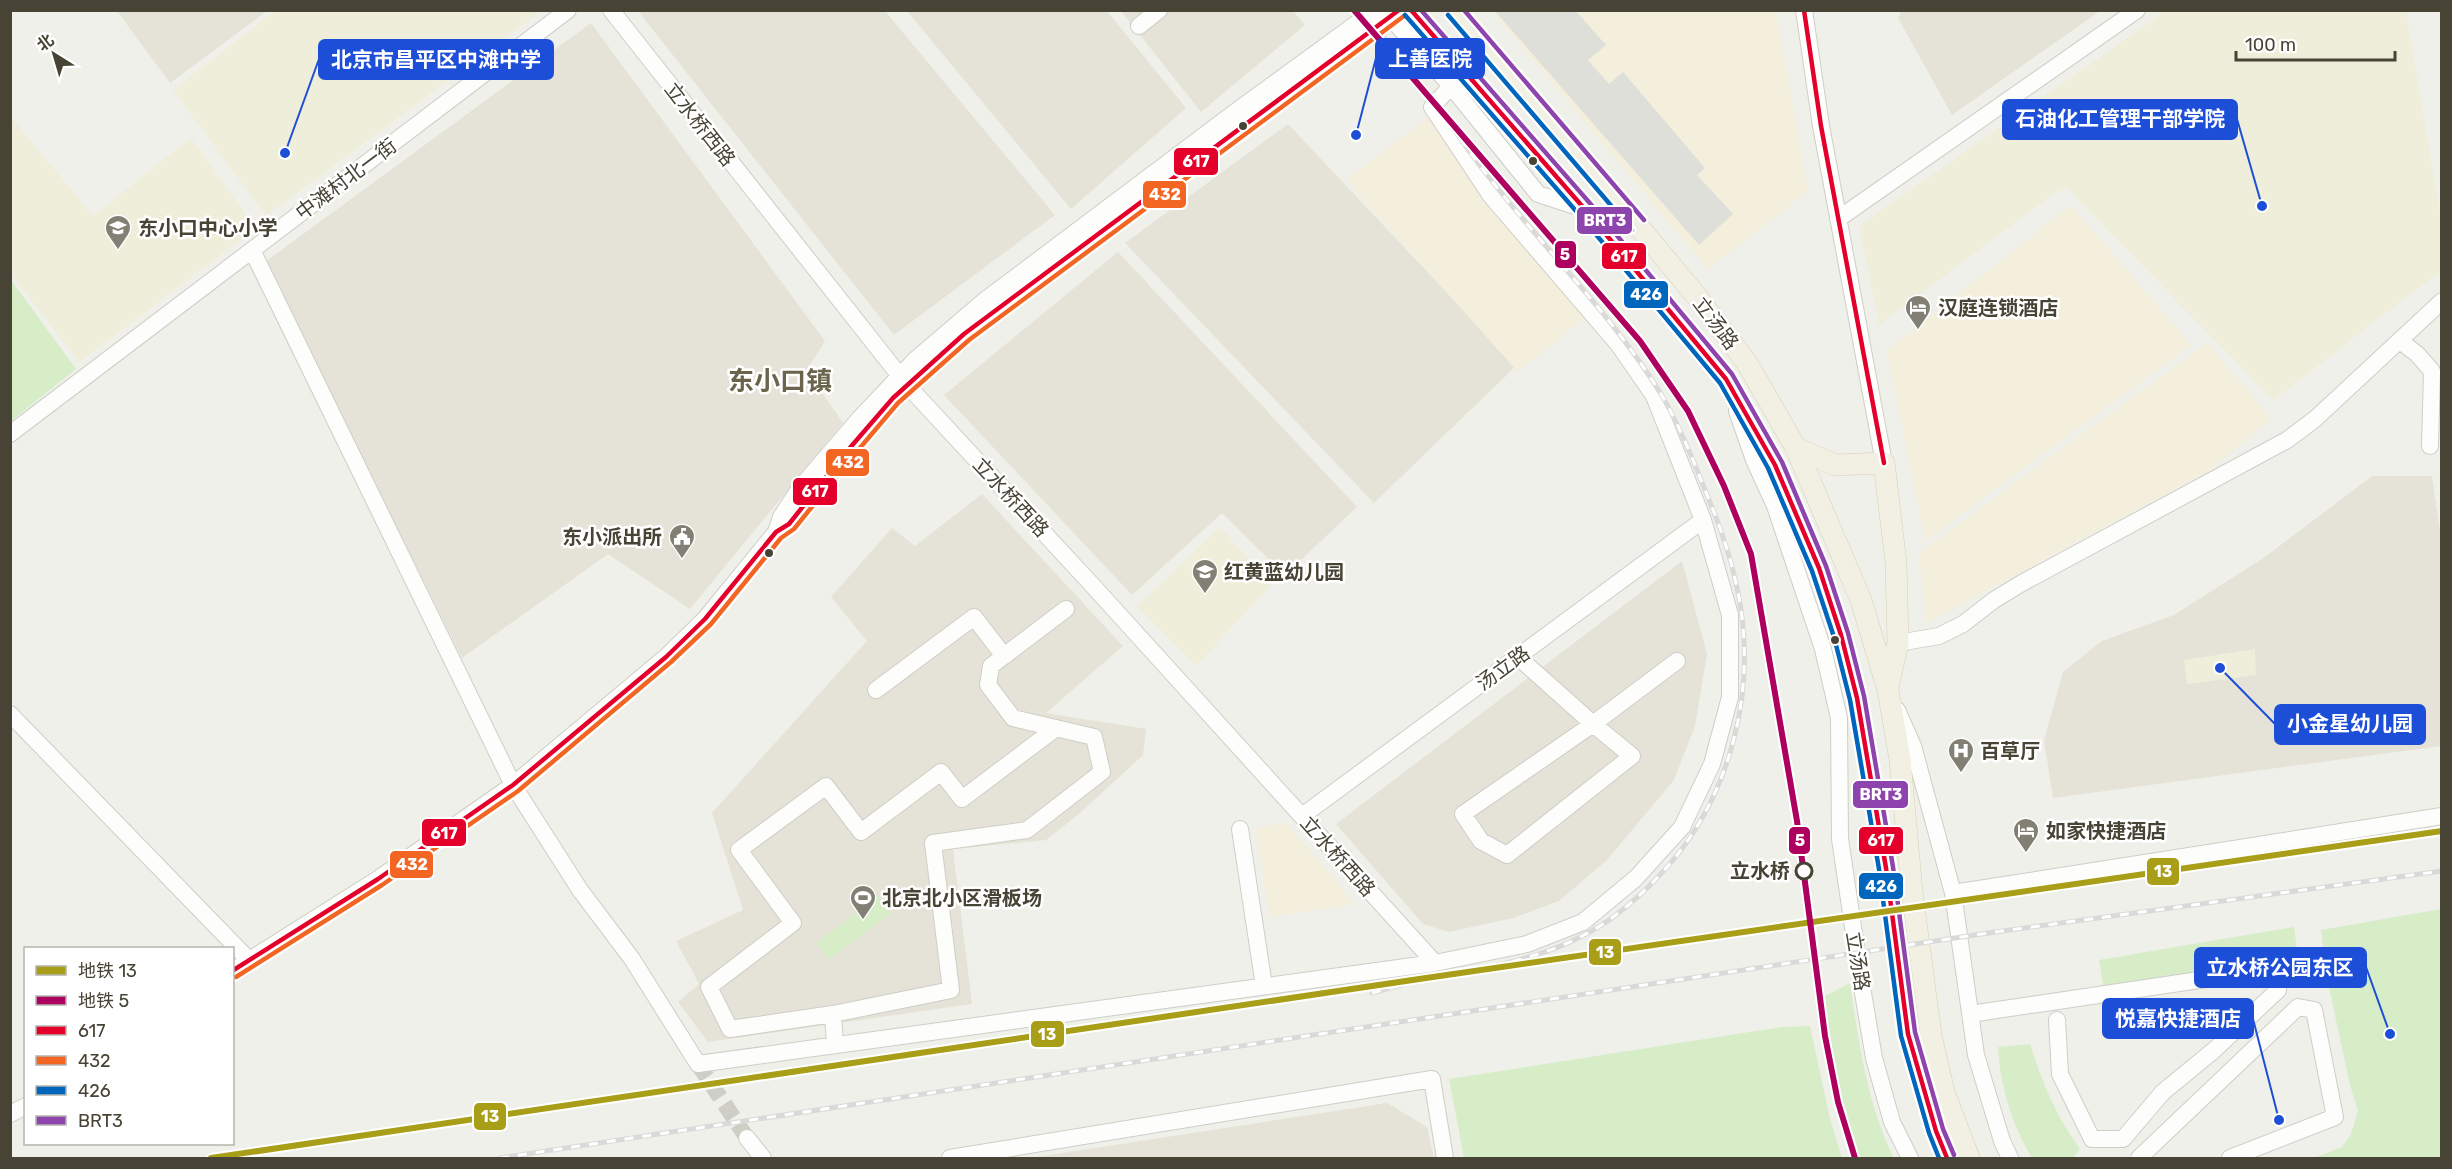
<svg xmlns="http://www.w3.org/2000/svg" width="2452" height="1169" font-family="Rubik,'Noto Sans SC',sans-serif">
	<rect width="100%" height="100%" fill="#f0f0ea"/>
	<path fill="#e5e3d7" d="M117,11h150l-97,72z
		M638,11h247l170,204 -161,120z
		M907,11h200l79,97 -115,101z
		M1121,11h172l12,14 -104,87z
		M1901,11v-1l199,1 -148,104 -54,-97z
		M591,23l234,318 -18,29 36,53 -153,186 -82,-55 -146,104 -197,-396z
		M1288,124l228,242 -142,137 -249,-260z
		M1118,252l239,255 -72,68 -63,-62 -90,82 -188,-200z
		M2372,476h60l10,70 -1,200 -388,52 -9,-58 19,-68 39,-31 72,-26 91,-58z
		M982,494l141,152 -77,67 100,16 -3,26 -64,59 -33,26 -93,9 19,155 -264,38 -30,-40 21,-18 -23,-43 67,-31 -31,-97 155,-172 -36,-44 61,-69 23,18z
		M1682,561l25,93 -12,72 -21,54 -67,80 -48,41 -46,17 -64,14 -26,-8 -87,-100z
		M1387,1103l40,24 7,31h-404z"/>
	<path fill="#f4efdc" d="M1492,11h284l32,180 -100,78z
		M1429,116l159,199 -70,57 -172,-192z
		M2071,205l120,140 -266,196 -38,-190z
		M2207,343l64,76 -63,52 -282,152 -7,-70z
		M1285,822l57,66 13,16 -86,13 -13,-89z"/>
	<path fill="#eeeedb" d="M275,11v-1l266,1 -275,205 -93,-126z
		M2166,11h240l35,208v52l-168,129 -206,-212 -12,5 -176,132 -20,-99z
		M11,117l82,99 98,-78 65,90 -177,134 -68,-88z
		M1220,527l52,57 -76,82 -59,-60z
		M2255,649l1,26 -69,9 -3,-24z"/>
	<path fill="#d6edc8" d="M11,280l65,89 -65,52h-1z
		M879,896l12,17 -62,46 -13,-16z
		M2441,909v249h-127l28,-11 9,-13 7,-23 -8,-26 -22,-102 -7,-53z
		M2294,927l5,37 -195,26 -5,-30z
		M1850,983c9,60 17,121 44,175h-35c-20,-52 -27,-107 -34,-162z
		M1810,1026l20,93 12,39h-378l-15,-79 333,-52z
		M2030,1044c12,38 26,72 50,105l-7,9h-41c-20,-33 -32,-72 -34,-111z"/>
	<path fill="#dfdfd9" d="M1495,11h81l30,34 -18,15 21,24 14,-12 82,96 -8,7 36,39 -34,31z"/>
	<g fill="none" stroke-linecap="round" stroke-linejoin="round">
		<path stroke="#cecec6" stroke-width="16" stroke-dasharray="16 8" stroke-linecap="butt" d="M698,1064l49,74"/>
		<defs>
			<path id="minor" d="M611,10l296,375 187,202 341,376
				M1384,10l67,76 87,108 46,15
				M1804,10l17,116 63,337
				M1139,26l20,-16
				M1838,219l299,-209
				M252,250l261,535 67,105 52,69 66,105 737,-101 92,-19 56,-22 53,-44 46,-51 30,-63 18,-67v-82l-27,-95 -49,-124 -36,-52 -127,-148 -59,-89 19,-21
				M2400,341l17,13 15,17 -2,75
				M899,392l65,-58 30,-24 406,-300
				M1737,411l17,49 21,46 48,143 16,69 1,121 22,148 12,71 18,64 18,36
				M10,434l558,-424
				M782,528l7,-4 86,-106
				M1898,643l41,-7 24,-12 31,-24 28,-17 265,-143 28,-21 127,-118
				M1518,657l75,67 84,-63
				M876,690l98,-73 30,39 62,-47
				M1897,710l16,36 40,147 23,162 26,86 8,17
				M10,714l239,246
				M1593,724l39,32 -125,99 -26,-14 -18,-27z
				M1302,816l401,-296
				M1240,829l24,157
				M1953,893l489,-77
				M232,971l146,-92 135,-94 153,-128 39,-38 71,-87 5,-15 19,-29 60,-70 56,-59 68,-58 250,-188 141,-103
				M833,1014l-103,15 -21,-42 84,-64 -54,-73 87,-64 35,46 80,-60 21,27 94,-71
				M1970,1014l310,-46 -2,22 -65,61 -50,41 -40,47h-31l-32,-65 -3,-54
				M835,1045l-2,-31 118,-24 -18,-147 94,-13 75,-58 -8,-35 -81,-19 -25,-33 3,-19 13,-10
				M10,1114l16,-8
				M747,1138l16,20
				M950,1158l482,-79 13,79
				M2139,1158l159,-151 16,3 21,107 -105,41"/>
			<path id="major" d="M1411,10l178,204 137,165 49,86 44,103 22,67 16,63 29,170 22,166 28,97 11,27
				M1454,10l147,171 97,117 49,65 49,85 65,152 27,90 12,70 12,132 19,143 13,57 25,66
				M1796,448l39,17 49,-2 12,100 2,80 -10,44"/>
		</defs>
		<use href="#minor" stroke="#cecec7" stroke-width="18"/>
		<use href="#major" stroke="#d3d1b6" stroke-width="22"/>
		<use href="#minor" stroke="#fdfdfc" stroke-width="16"/>
		<use href="#major" stroke="#f1f0e3" stroke-width="21"/>
		<defs>
			<path id="rail" d="M1385,39l20,30
				M1439,109c18,24 34,49 53,72 56,72 121,135 169,213 17,29 30,60 42,91 13,31 25,62 32,94 26,105 -3,222 -78,299 -21,22 -48,45 -75,58 -37,20 -81,28 -121,38
				M1372,993l54,-15
				M500,1158l1488,-225 454,-62"/>
		</defs>
		<use href="#rail" stroke="#d9d9d8" stroke-width="5"/>
		<use href="#rail" stroke="#fff" stroke-width="3" stroke-dasharray="9" stroke-linecap="butt"/>
		<defs>
			<path id="bus-1" d="M1411,10l178,204 137,165 49,86 44,103 22,67 16,63 29,170 22,166 28,97 11,27
				M1804,10l17,116 63,337
				M232,971l146,-92 135,-94 153,-128 39,-38 71,-87 13,-8 53,-67 51,-59 71,-64 435,-324"/>
			<path id="bus-2" d="M236,977l146,-92 136,-94 153,-129 40,-38 70,-86 13,-9 54,-67 50,-59 71,-63 435,-324"/>
			<path id="bus-3" d="M1405,15l178,204 137,164 48,85 44,103 22,66 16,63 29,169 22,167 28,97 10,25
				M1448,15l184,215"/>
			<path id="bus-4" d="M1421,10l174,199 137,165 50,88 44,104 22,67 16,63 29,171 22,165 28,97 11,26
				M1464,10l180,210"/>
		</defs>
		<use href="#bus-1" stroke="#fff" stroke-width="9"/>
		<use href="#bus-2" stroke="#fff" stroke-width="9"/>
		<use href="#bus-3" stroke="#fff" stroke-width="9"/>
		<use href="#bus-4" stroke="#fff" stroke-width="9"/>
		<use href="#bus-1" stroke="#e4002b" stroke-width="4.5"/>
		<use href="#bus-2" stroke="#f26522" stroke-width="4.5"/>
		<use href="#bus-3" stroke="#0065bd" stroke-width="4.5"/>
		<use href="#bus-4" stroke="#8e44ad" stroke-width="4.5"/>
		<defs>
			<path id="metro-1" d="M211,1158l1215,-180 1016,-147"/>
			<path id="metro-2" d="M1354,10l286,331 48,70 36,75 27,68 46,267 28,215 13,66 17,56"/>
		</defs>
		<use href="#metro-1" stroke="#fff" stroke-width="10"/>
		<use href="#metro-2" stroke="#fff" stroke-width="10"/>
		<use href="#metro-1" stroke="#a99e18" stroke-width="6"/>
		<use href="#metro-2" stroke="#ae005f" stroke-width="6"/>
	</g>
	<defs>
		<symbol id="school-pin" viewBox="-11 -11 22 30"><path d="M0 17L-7.5 6A9.5 9.5 0 1 1 7.5 6Z" fill="#828074" stroke="#fff"/><path d="M0-5L7-2L0 1L-7-2ZM-4 1L0 2.5L4 1V4Q0 6-4 4Z" fill="#fff"/></symbol>
		<symbol id="hotel-pin" viewBox="-11 -11 22 30"><path d="M0 17L-7.5 6A9.5 9.5 0 1 1 7.5 6Z" fill="#828074" stroke="#fff"/><path d="M-6-4.5h1.5V1H6V5H4.5V3h-9V5H-6ZM-4 0a1.8 1.8 0 1 1 3.6 0ZM.5 0V-2.5h3Q6-2.5 6 0Z" fill="#fff"/></symbol>
		<symbol id="civic-pin" viewBox="-11 -11 22 30"><path d="M0 17L-7.5 6A9.5 9.5 0 1 1 7.5 6Z" fill="#828074" stroke="#fff"/><path d="M-.6-6.5H3V-4.5H.6V-3L4-1V1h2V6H-6V1h2V-1L-.6-3ZM-1.2 2.5V6h2.4V2.5Z" fill="#fff"/></symbol>
		<symbol id="hospital-pin" viewBox="-11 -11 22 30"><path d="M0 17L-7.5 6A9.5 9.5 0 1 1 7.5 6Z" fill="#828074" stroke="#fff"/><path d="M-5-5h3v3.5h4V-5h3V5h-3V1.5h-4V5h-3Z" fill="#fff"/></symbol>
		<symbol id="stadium-pin" viewBox="-11 -11 22 30"><path d="M0 17L-7.5 6A9.5 9.5 0 1 1 7.5 6Z" fill="#828074" stroke="#fff"/><path d="M0-5a6.5 5 0 1 0 0 10a6.5 5 0 1 0 0-10ZM-3.5-1.8h7v3.6h-7Z" fill="#fff"/></symbol>
	</defs>
	<g fill-rule="evenodd">
		<use href="#school-pin" x="103" y="213" width="30" height="40"/>
		<use href="#hotel-pin" x="1903" y="293" width="30" height="40"/>
		<use href="#civic-pin" x="667" y="522" width="30" height="40"/>
		<use href="#school-pin" x="1190" y="557" width="30" height="40"/>
		<use href="#hospital-pin" x="1946" y="736" width="30" height="40"/>
		<use href="#hotel-pin" x="2011" y="816" width="30" height="40"/>
		<use href="#stadium-pin" x="848" y="883" width="30" height="40"/>
	</g>
	<g fill="#474435" stroke="#fff" stroke-width="2">
		<circle cx="1243" cy="126" r="5"/>
		<circle cx="1533" cy="161" r="5"/>
		<circle cx="769" cy="553" r="5"/>
		<circle cx="1835" cy="640" r="5"/>
	</g>
	<circle fill="#fff" stroke="#474435" stroke-width="3" cx="1804" cy="871" r="8"/>
	<g text-anchor="middle" stroke-width="5" stroke-linejoin="round" paint-order="stroke">
		<g font-size="20" fill="#474435" stroke="#fff">
			<text transform="translate(700 124) rotate(52)" y="7">立水桥西路</text>
			<text transform="translate(346 179) rotate(-37)" y="7">中滩村北一街</text>
			<text transform="translate(1716 323) rotate(53)" y="7">立汤路</text>
			<text transform="translate(1011 497) rotate(47)" y="7">立水桥西路</text>
			<text transform="translate(1503 668) rotate(-36)" y="7">汤立路</text>
			<text transform="translate(1338 856) rotate(48)" y="7">立水桥西路</text>
			<text transform="translate(1858 961) rotate(81)" y="7">立汤路</text>
		</g>
		<g font-size="20" font-weight="bold" fill="#474435" stroke="#fff" text-anchor="start">
			<text x="138" y="235">东小口中心小学</text>
			<text x="1938" y="315">汉庭连锁酒店</text>
			<text x="662" y="544" text-anchor="end">东小派出所</text>
			<text x="1224" y="579">红黄蓝幼儿园</text>
			<text x="1980" y="758">百草厅</text>
			<text x="2046" y="838">如家快捷酒店</text>
			<text x="882" y="905">北京北小区滑板场</text>
		</g>
		<g font-size="20" font-weight="bold" fill="#474435" stroke="#fff" text-anchor="end">
			<text x="1790" y="878">立水桥</text>
		</g>
		<g font-size="26" font-weight="bold" fill="#6a644c" stroke="#fff">
			<text x="780" y="390">东小口镇</text>
		</g>
	</g>
	<path fill="none" stroke="#1d4ed8" stroke-width="2" d="M1356 135L1376 58M285 153L319 59M2262 206L2237 119M2220 668L2275 724M2390 1034L2366 967M2279 1120L2253 1019"/>
	<g fill="#1d4ed8" stroke="#fff" stroke-width="2">
		<circle cx="1356" cy="135" r="6"/>
		<circle cx="285" cy="153" r="6"/>
		<circle cx="2262" cy="206" r="6"/>
		<circle cx="2220" cy="668" r="6"/>
		<circle cx="2390" cy="1034" r="6"/>
		<circle cx="2279" cy="1120" r="6"/>
	</g>
	<g fill="#1d4ed8" stroke="#1d4ed8" stroke-width="2">
		<rect x="1376" y="39" width="108" height="39" rx="6"/>
		<rect x="319" y="40" width="234" height="39" rx="6"/>
		<rect x="2003" y="100" width="234" height="39" rx="6"/>
		<rect x="2275" y="705" width="150" height="39" rx="6"/>
		<rect x="2195" y="948" width="171" height="39" rx="6"/>
		<rect x="2103" y="999" width="150" height="39" rx="6"/>
	</g>
	<g font-size="21" text-anchor="middle" font-weight="bold" fill="#fff">
		<text x="1430" y="66">上善医院</text>
		<text x="436" y="67">北京市昌平区中滩中学</text>
		<text x="2120" y="126">石油化工管理干部学院</text>
		<text x="2350" y="731">小金星幼儿园</text>
		<text x="2280" y="975">立水桥公园东区</text>
		<text x="2178" y="1026">悦嘉快捷酒店</text>
	</g>
	<g stroke="#fff" stroke-width="2">
		<rect x="1173" y="147" width="46" height="29" rx="6" fill="#e4002b"/>
		<rect x="1142" y="180" width="45" height="29" rx="6" fill="#f26522"/>
		<rect x="1576" y="206" width="57" height="29" rx="6" fill="#8e44ad"/>
		<rect x="1554" y="240" width="23" height="29" rx="6" fill="#ae005f"/>
		<rect x="1601" y="242" width="46" height="28" rx="6" fill="#e4002b"/>
		<rect x="1623" y="280" width="46" height="29" rx="6" fill="#0065bd"/>
		<rect x="825" y="448" width="45" height="29" rx="6" fill="#f26522"/>
		<rect x="792" y="477" width="46" height="29" rx="6" fill="#e4002b"/>
		<rect x="1852" y="780" width="57" height="29" rx="6" fill="#8e44ad"/>
		<rect x="421" y="818" width="46" height="29" rx="6" fill="#e4002b"/>
		<rect x="1788" y="826" width="23" height="29" rx="6" fill="#ae005f"/>
		<rect x="1858" y="826" width="46" height="29" rx="6" fill="#e4002b"/>
		<rect x="389" y="850" width="45" height="29" rx="6" fill="#f26522"/>
		<rect x="2146" y="857" width="34" height="29" rx="6" fill="#a99e18"/>
		<rect x="1858" y="872" width="46" height="28" rx="6" fill="#0065bd"/>
		<rect x="1588" y="938" width="34" height="28" rx="6" fill="#a99e18"/>
		<rect x="1030" y="1020" width="35" height="28" rx="6" fill="#a99e18"/>
		<rect x="473" y="1102" width="34" height="29" rx="6" fill="#a99e18"/>
	</g>
	<g font-size="16" text-anchor="middle" font-weight="bold" fill="#fff">
		<text x="1196" y="167">617</text>
		<text x="1165" y="200">432</text>
		<text x="1605" y="226">BRT3</text>
		<text x="1565" y="260">5</text>
		<text x="1624" y="262">617</text>
		<text x="1646" y="300">426</text>
		<text x="848" y="468">432</text>
		<text x="815" y="497">617</text>
		<text x="1881" y="800">BRT3</text>
		<text x="444" y="839">617</text>
		<text x="1800" y="846">5</text>
		<text x="1881" y="846">617</text>
		<text x="412" y="870">432</text>
		<text x="2163" y="877">13</text>
		<text x="1881" y="892">426</text>
		<text x="1605" y="958">13</text>
		<text x="1047" y="1040">13</text>
		<text x="490" y="1122">13</text>
	</g>
	<rect width="2452" height="1169" fill="none" stroke="#474435" stroke-width="24"/>
	<rect x="24" y="947" width="210" height="198" fill="#ffffff" stroke="#b5b4ae" stroke-width="1.5"/>
	<rect x="36" y="966" width="30" height="9" fill="#a99e18" stroke="#b5b4ae" stroke-width="1.5"/>
	<text x="78" y="977" font-size="18" fill="#474435">地铁 13</text>
	<rect x="36" y="996" width="30" height="9" fill="#ae005f" stroke="#b5b4ae" stroke-width="1.5"/>
	<text x="78" y="1007" font-size="18" fill="#474435">地铁 5</text>
	<rect x="36" y="1026" width="30" height="9" fill="#e4002b" stroke="#b5b4ae" stroke-width="1.5"/>
	<text x="78" y="1037" font-size="18" fill="#474435">617</text>
	<rect x="36" y="1056" width="30" height="9" fill="#f26522" stroke="#b5b4ae" stroke-width="1.5"/>
	<text x="78" y="1067" font-size="18" fill="#474435">432</text>
	<rect x="36" y="1086" width="30" height="9" fill="#0065bd" stroke="#b5b4ae" stroke-width="1.5"/>
	<text x="78" y="1097" font-size="18" fill="#474435">426</text>
	<rect x="36" y="1116" width="30" height="9" fill="#8e44ad" stroke="#b5b4ae" stroke-width="1.5"/>
	<text x="78" y="1127" font-size="18" fill="#474435">BRT3</text>
	<g transform="translate(54 54) rotate(323)" stroke="#ffffff" stroke-width="4.5" paint-order="stroke">
	<path d="M0-4.5L10 22L0 15L-10 22Z" fill="#474435"/>
	<text y="-9" font-size="16" font-weight="bold" text-anchor="middle" fill="#474435">北</text>
	</g>
	<path d="M2236 51v9h159v-9" fill="none" stroke="#474435" stroke-width="3"/>
	<text x="2245" y="51" font-size="18" fill="#474435" stroke="#ffffff" stroke-width="4.5" paint-order="stroke">100 m</text>
</svg>
